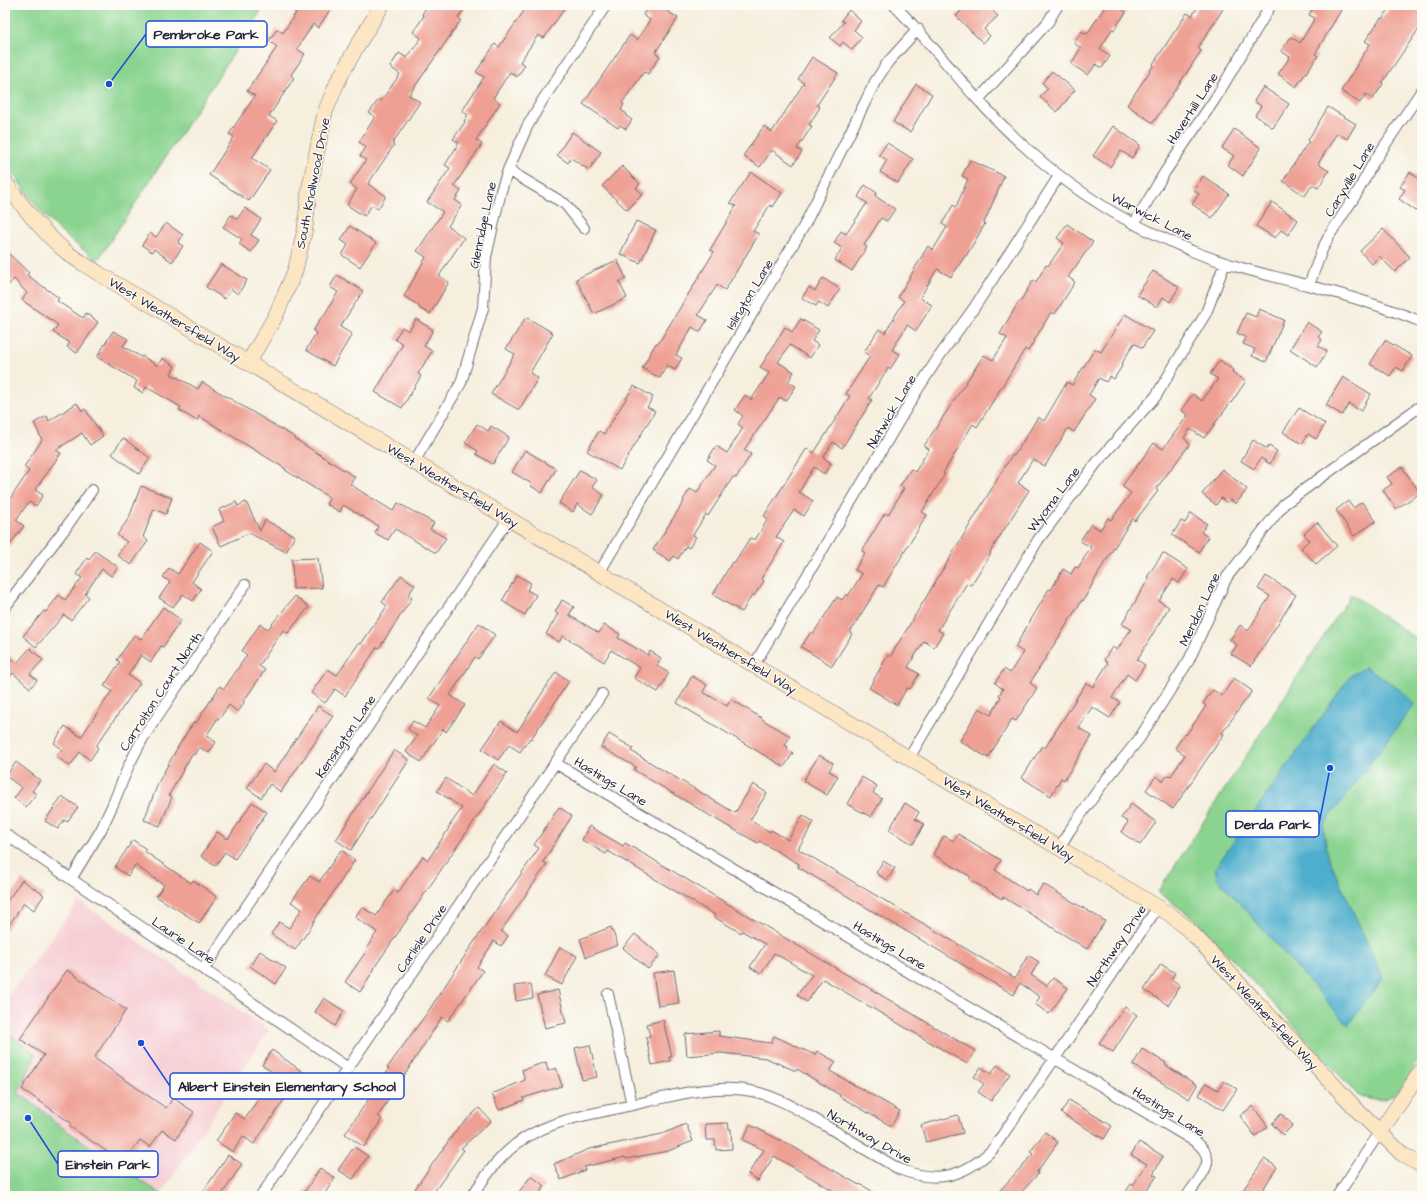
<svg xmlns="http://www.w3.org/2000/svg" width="1427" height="1201" font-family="'Architects Daughter',sans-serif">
	<rect width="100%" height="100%" fill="#fdfcf7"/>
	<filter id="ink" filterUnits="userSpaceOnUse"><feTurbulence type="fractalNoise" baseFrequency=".025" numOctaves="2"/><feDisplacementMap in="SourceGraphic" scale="8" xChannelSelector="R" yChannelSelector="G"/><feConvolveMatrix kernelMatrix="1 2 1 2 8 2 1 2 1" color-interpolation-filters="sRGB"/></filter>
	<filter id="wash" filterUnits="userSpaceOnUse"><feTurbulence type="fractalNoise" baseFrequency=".012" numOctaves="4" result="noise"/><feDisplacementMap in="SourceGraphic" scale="16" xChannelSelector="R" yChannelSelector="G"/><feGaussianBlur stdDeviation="0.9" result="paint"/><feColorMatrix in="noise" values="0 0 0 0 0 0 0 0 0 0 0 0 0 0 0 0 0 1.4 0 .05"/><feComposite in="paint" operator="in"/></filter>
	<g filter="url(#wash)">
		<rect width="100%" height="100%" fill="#f6efde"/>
		<path fill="#f6cfd5" d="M79,901l190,129 -108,164 -107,-72 -7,-8 -29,-21 18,-39 -31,-23v-31z"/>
		<path fill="#8bd490" stroke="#567b66" d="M5,5h249l8,5 -164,250c-10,-7 -20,-14 -30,-22 -26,-21 -47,-51 -63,-79z
			M1351,594l71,49v411c-17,27 -29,61 -66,39l-144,-156 -19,-19 -35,-26z
			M5,1031l31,23 -18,39 29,21 7,8 107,72 -1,2h-155z"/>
		<path fill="#4eaecd" stroke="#386884" d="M1366,667c16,11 37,21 48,38l-91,121 5,30 55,122 -35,47 -131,-147 -2,-10 136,-193z"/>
		<g id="blocks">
			<path fill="#efa094" d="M285,5h48l-15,23 -5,-4 -16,25 8,5 -14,21 3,3 -25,38 8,5 -25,37 18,12 -21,31 -40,-26 25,-38 -5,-3 26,-38 -8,-5 30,-44 -8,-6 8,-12 6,4 13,-20z
				M428,5h39l-9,13 3,2 -52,75 11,7 -28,42 2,1 -26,39 18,12 -8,13 -6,-4 -8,11 -17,-11 10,-16 -7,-5 16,-24 -6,-4 6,-9 -7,-5 16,-25 -6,-4 10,-14 2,2 19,-27 -10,-7 9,-14 8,5 14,-20 -8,-6 11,-16 -2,-2z
				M528,5h39l-23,33 -6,-3 -18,27 5,3 -8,12 -7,-5 -17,26 7,5 -24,37 6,4 -28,42 7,5 -6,9 7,5 -14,21 16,12 -25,38 10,6 -19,32 -11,-6v-2l-15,-10 22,-39 -9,-6 26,-39 -16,-10 23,-34 -5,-3 14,-22 -6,-4 12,-17 -1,-1 4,-6 -6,-4 22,-34 -8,-5 19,-28 4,3z
				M649,5h9l20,13 -23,35 5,3 -12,18 -4,-2 -22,31 2,1 -3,6 6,4 -1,2 6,4 -6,9 -6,-4 -2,3 -35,-24 47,-69 7,5 13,-20 -7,-5z
				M967,5h3l5,5 5,-5h7l11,11 -14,13 6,7 -7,7 -27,-27z
				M1106,5h10l10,7 -12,18 -2,-1 -12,20 10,7 -8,12 -6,-4 -8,11 -17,-11 10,-16 -7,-5 8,-12 5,3z
				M1199,5h19l5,4 -25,39 3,3 -48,72 -26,-18 27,-40 -1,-1 34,-51 5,3z
				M1314,5h30l-29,49 3,2 -22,31 -18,-13 12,-17 -9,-6 10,-14 9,6 15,-25 -6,-3z
				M1392,5h30v29l-4,-4 -36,53 1,1 -10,15 -7,-5 -6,9 -19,-12 29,-47 -5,-3 16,-23 1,1z
				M849,10l12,11 -7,9 8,7 -10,13 -9,-8 -3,4 -10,-8 14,-16 -3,-2z
				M812,57l26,16 -21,32 3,2 -11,18 3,1 -15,23 5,3 -9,13 -21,-15 -12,17 -17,-11 21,-30 8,6 32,-49 -6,-4z
				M1052,71l23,19 -18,22 -17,-15 8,-9 -6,-5z
				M916,84l16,10 -22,38 -17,-10z
				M1263,87l26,17 -16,24 -18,-13 6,-9 -7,-5z
				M1328,107l28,17 -9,15 -10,-6 -19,31 11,7 -11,17 -6,-3 -7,11 -22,-15 26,-40 -1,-1z
				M1113,126l27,19 -8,13 -11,-7 -11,16 -17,-11z
				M1234,129l27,19 -18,28 -15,-11 6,-9 -12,-8z
				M572,132l29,20 -12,18 -18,-12 -3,5 -11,-8z
				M887,143l26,16 -15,24 -18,-11 7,-12 -8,-5z
				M970,160l34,16 -20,47 1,1 -19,32h-1l-14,21 -14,-8 -17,29 12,7 -16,26 -9,-6 -15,25 8,4 -10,15 -2,-1 -19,30 3,2 -30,48 -9,-6 -10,16 8,5 -7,11 -10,-7 -15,25 14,9 -9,15 -10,-6 -18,27 8,5 -23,37 3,2 -10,15 -2,-1 -10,17 -29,-17 19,-33 2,1 16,-25 5,2 13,-21 -4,-3 43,-68 7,5 36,-57 -4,-2 24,-38 -6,-4 15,-23 6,4 19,-32 -6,-4 30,-51 5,4 14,-23 -5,-3 11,-19 3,2 12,-28 -6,-3z
				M622,166l18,18 -4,4 7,6 -16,16 -25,-24z
				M751,172l31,21 -9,14 -3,-2 -17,26 6,3 -34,56 -8,-5 -19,30 9,5 -7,12 -8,-5 -16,28 6,3 -7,12 -8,-5 -7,13 -18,-10 14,-25 2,1 56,-92 -4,-2 26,-44 -6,-3z
				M1410,172l12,9v34l-23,-16 6,-9 -5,-3z
				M1203,176l26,18 -17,24 -20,-14 7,-10 -5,-4z
				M865,185l12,8 -2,3 20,13 -8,12 -6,-3 -17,27 3,2 -15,24 -17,-11 7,-12 -8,-5 7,-12 5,3 21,-31 -9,-6z
				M1272,202l26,18 -10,15 -7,-5 -6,8 -19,-12z
				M245,208l16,11 -10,16 8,5 -8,12 -12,-8 3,-5 -19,-12 8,-12 6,4z
				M636,221l20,9 -16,33 -20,-9z
				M166,223l17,12 -5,8 5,3 -11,16 -18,-13 -2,3 -10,-7 8,-12 6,4z
				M1067,224l26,18 -25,35 7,5 -20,32 -4,-2 -23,39 -3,-2 -48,78 -4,-3 -30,49 2,1 -23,38 5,3 -44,72 -4,-2 -29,47 2,2 -20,32 -31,-19 10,-15 2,2 24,-37 5,3 4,-6 2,2 14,-22 -7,-4 10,-17 -3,-2 23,-38 3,2 16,-27 -4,-2 11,-17 4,3 14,-23 -5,-3 60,-91 9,5 14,-22 -7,-4 19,-33 1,1 13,-22 3,2 10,-17 2,1 16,-23 -7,-5z
				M350,226l26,17 -16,24 -18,-12 6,-10 -7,-5z
				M1383,229l27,28 -15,15 -16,-16 -7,8 -12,-13z
				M5,250l24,23 -2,2 32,23 -2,3 26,17 3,-5 12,9 -21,31 -10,-6 3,-4 -17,-11 5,-7 -36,-25 5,-7 -13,-14 -9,10z
				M617,260l9,18 -7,4 8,16 -33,16 -18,-35z
				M221,264l26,16 -9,14 -7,-5 -6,10 -19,-12z
				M1153,271l26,16 -9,15 -7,-5 -6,10 -20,-12z
				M337,275l26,16 -23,36 12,7 -19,32 -27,-16 10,-17 -3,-2 9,-15 1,1 15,-25 -8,-5z
				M823,278l17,11 -12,19 -9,-6 -3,4 -14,-8 7,-11 6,4z
				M1259,309l25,11 -18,42 -14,-6 3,-7 -12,-5 3,-6 -9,-5 9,-20 10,4z
				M1125,314l28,17 -11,17 -8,-5 -13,22 1,1 -8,13 -4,-3 -4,6 -7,-4 -10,17 6,4 -9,14 -12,19 -6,-4 -23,38 -12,-7 -15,24 11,7 -39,62 1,1 -20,32 -4,-2 -29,47 5,3 -9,14 -10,-6 -16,26 11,7 -9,15 -3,-1 -10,17 -28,-17 19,-33 2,2 122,-202 2,1 24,-39 6,4 23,-39 5,3 23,-36 6,3z
				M526,317l27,16 -23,40 8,5 -19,32 -28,-16 24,-40 -9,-5z
				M416,319l17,11 -9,16 8,5 -14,23 3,2 -19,32 -27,-16 28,-48 -8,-5 7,-12 7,4z
				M801,319l18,11 -7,11 6,4 -8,13 -20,-13 -12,17 16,10 -6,10 8,4 -10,15 -6,-4 -36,53 7,4 -15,24 -3,-1 -25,39 -2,-2 -13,21 3,2 -7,11 -3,-2 -8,13 -4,-3 -4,5 -17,-11 31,-49 -1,-1 7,-11 7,4 18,-28 -8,-5 9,-14 11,7 16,-25 -5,-4 5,-8 -8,-6 10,-15 6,5 18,-27 -9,-5 25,-41 7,5z
				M1307,322l15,10 -4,5 4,3 -4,6 9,5 -10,16 -27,-18z
				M113,331l15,8 -5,7 18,11 1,-1 16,10 4,-8 13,8 -4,8 27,15 4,-7 94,56 -1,1 60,38 -5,7 15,10 28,17 5,-8 36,20 -4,6 16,9 -10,15 -41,-24 -7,11 -13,-7 3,-7 -35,-21 -3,7 -14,-8 4,-6 -45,-28 1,-1 -87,-53 -2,5 -18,-11 2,-3 -35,-20 -3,6 -9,-5 3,-7 -40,-24z
				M1385,340l27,16 -9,15 -7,-4 -6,9 -20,-12z
				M1220,360l13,10 -1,2 14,9 -15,22v-1l-27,36 -14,-9 -6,9 6,6 -34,45 2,2 -23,30 -3,-2 -30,48 -19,34 -1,-1 -52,83 7,5 -21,33 -4,-2 -24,39 -28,-17 19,-33 12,7 10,-18 -2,-2 4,-6 -8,-6 9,-14 6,4 13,-21 -8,-5 34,-58 2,1 12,-21 8,5 4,-7 3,1 13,-21 -11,-6 11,-17 9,6 8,-12 3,2 20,-27 -9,-7 32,-43 9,6 25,-34 -7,-5 12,-16 9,7 16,-22 -8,-5z
				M1343,377l28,17 -10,17 -12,-7 -7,11 -16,-10z
				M634,386l19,11 -6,10 8,4 -35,59 -33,-19 12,-20 5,3z
				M77,403l5,8 3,-2 18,27 -13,9 -8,-12 -26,17 5,3 -26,37 8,5 -7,11 -7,-4 -13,18 8,6 -19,25v-45l24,-35 -5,-4 18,-27 -8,-17 13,-7 2,5z
				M1299,408l26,16 -9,15 -8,-5 -6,10 -19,-12z
				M477,424l11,7 3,-5 18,11 -16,27 -17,-10 2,-3 -13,-8z
				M123,438l27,20 -11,16 -27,-20z
				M1253,440l14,9 2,-3 8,5 -7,13 -9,-6 -7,11 -13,-8z
				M525,450l31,19 -14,24 -11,-7 1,-2 -20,-12z
				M1402,467l18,26 -24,16 -13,-19 9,-6 -5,-7z
				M1222,469l25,20 -11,15 -6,-5 -3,4 -6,-5 -5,7 -14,-11z
				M580,470l17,10 -5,7 12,8 -12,19 -15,-10 -4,8 -14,-9z
				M141,486l31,12 -6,16 -12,-5 -11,28 5,4 -17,24 -14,-10 10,-13 -10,-7 12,-17z
				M1348,501l5,7 9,-6 14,19 -22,15 -18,-26z
				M236,502l2,4 8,-4 14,29 5,-11 30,16 -9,16 -37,-19 -28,13 -9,-19 12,-6 -5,-11z
				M1191,513l16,11 -6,8 7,5 -9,15 -27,-17 9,-14 4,2z
				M1317,522l20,24 -21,18 -15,-16 8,-8 -5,-6z
				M200,542l13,9 -21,31 9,7 -8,12 -10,-7 -10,13 -14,-9 11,-16 -7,-5 6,-9 9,6z
				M95,551l23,16 -7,9 -9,-7 -17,25 4,3 -18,23 -7,-5 -28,32 -13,-11 21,-25 2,1 13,-17 6,5 17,-22 -6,-4 11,-16 2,2z
				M1163,553l25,16 -9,14 -6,-4 -14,22 10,6 -32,53 8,5 -10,15 -8,-6 -15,24 8,4 -10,16 -18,-11 -13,21 13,8 -28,44 -3,-2 -10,18 -29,-18 20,-32 3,2 41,-65 7,4 15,-24 -4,-3 8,-13 5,3 14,-21 -9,-5 27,-46 -2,-1z
				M318,558l4,30 -29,1 -1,-30z
				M401,575l14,10 -7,10 4,3 -33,50 -2,-1 -32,49 -10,-7 -10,14 -14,-10 17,-24 9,6 22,-32 2,1 26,-38 -5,-4z
				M517,575l14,8 -4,7 9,5 -11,20 -23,-14z
				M1266,576l30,19 -45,71 -20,-12 6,-9 -7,-5 10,-15 8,6 22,-35 -12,-7z
				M295,596l14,11 -21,26 -5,-3 -24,36 6,4 -22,32 1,1 -6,9 -9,-7 -10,14 -1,-1 -12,18 10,6 -7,11 -10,-6 -5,8 -2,-1 -23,41 3,2 -12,29 -16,-6 15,-39 20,-36 15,-23 2,1 24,-37 4,3 23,-34 -5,-4 18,-27 8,5z
				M562,600l12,7 -5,8 30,18 5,-8 16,9 -2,4 30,17 2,-4 11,7 -4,8 12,7 -11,19 -24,-14 6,-10 -29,-18 -7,12 -41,-26 -4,6 -13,-8 12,-20 -3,-2z
				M163,607l18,13 -18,27 -2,-1 -10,16 -10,-7 -13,20 12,8 -44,63 2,2 -8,12 -10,-8 -10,14 -14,-10 6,-7 -8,-6 11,-17 16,11 31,-46 -8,-5 16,-24 -3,-2 17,-25 7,4z
				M479,623l16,12 -17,24 -3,-2 -25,38 15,10 -19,27 -3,-3 -22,33 -15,-10 11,-16 -9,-7 5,-8 12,7 15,-22 -11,-8z
				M30,648l13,12 -13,14 7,6 -7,8 -17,-15 -8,9v-30l12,11z
				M556,672l13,9 -38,58 -1,-1 -10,14 -11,-7 -11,15 -16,-11 19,-28 16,11z
				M692,676l15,9 -4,7 24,14 4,-7 32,20v1l27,16 -5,9 3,2 -1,2 6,4 -9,14 -107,-64z
				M1234,678l18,13 -30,42 2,1 -51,75 -27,-19 10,-14 7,5 5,-6 3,1 14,-21 -10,-7 9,-14 2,1 20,-29 -3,-3 10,-13 9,6z
				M318,706l15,10 -52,76 -11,-8 -9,14 -14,-10 17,-24 10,8z
				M609,734l24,14 -2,3 104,62 18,-29 14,9 -17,27 20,12 1,-2 17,10 15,-25 11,7 -16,27 217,129 13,-23 11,7 -8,13 16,11 6,-8 15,10 -19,26 -14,-10 5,-7 -20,-14 -6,12 -216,-128 1,-3 -40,-23 -1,2 -34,-19 -90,-54 2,-3 -35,-20z
				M394,750l15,10 -58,90 -15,-10z
				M819,755l14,8 -4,8 9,5 -11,19 -24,-14z
				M16,762l24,18 -8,11 4,3 -10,13 -12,-9 8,-10 -16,-12z
				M494,764l13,9 -133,195h1l-15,24 -15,-10 22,-32 -1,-1 11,-17 -22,-15 7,-10 14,9 18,-26 4,3 25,-37 5,4 21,-32h-1l14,-20 -25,-17 9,-13 26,18z
				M862,777l15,9 -4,7 9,6 -11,18 -24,-13z
				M62,796l16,11 -11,15 -3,-2 -6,9 -13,-8z
				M252,802l15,10 -32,47 -10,-7 -10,14 -14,-10 16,-24 11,7z
				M905,803l14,9 -4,7 9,5 -11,20 -24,-14z
				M1131,804l25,18 -16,23 -19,-13 7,-10 -7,-4z
				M559,807l13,9 -29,46 4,2 -46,67 7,5 -7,10 -7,-5 -17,26 6,4 -35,50 -6,-4 -64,99 4,3 -18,28 -19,-13 44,-65 -2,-1 40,-55 47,-71 65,-94 -5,-3z
				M589,826l34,20 2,-3 24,14 326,194 -8,13 -144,-85 -16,23 -10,-7 15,-20 -38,-22 -13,21 -11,-7 15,-23 -23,-13 -1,2 -27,-16 1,-2 -107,-64 -2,3 -24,-14z
				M958,834l43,26 -6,10 32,21 1,-2 8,6 7,-11 62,37 -18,28 -84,-52 -1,2 -33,-20 2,-2 -38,-23 11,-18 10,5z
				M133,840l13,9 -2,2 47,32 2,-3 24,17 -18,26 -43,-27 8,-11 -29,-20 -7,11 -13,-9z
				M341,850l14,10 -43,64h1l-18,26 -24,-16 8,-12 10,6 13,-19 -11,-7 19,-26 9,6z
				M883,861l12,7 -8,12 -11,-7z
				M22,880l22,15 -10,15 -10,-7 -19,28v-27z
				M611,927l7,18 -32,12 -6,-18z
				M635,934l25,21 -12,14 -25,-21z
				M560,947l17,9 -15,29 -17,-9z
				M260,951l26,17 -10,16 -26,-18z
				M1161,964l14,9 -4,6 9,6 -12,20 -24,-15z
				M67,970l59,40 -32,48 72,50 7,-10 21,14 -18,27 -14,-9 -12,17 -10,-7 -16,23 -55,-37 2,-3 -49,-34 22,-34 -24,-16z
				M674,970l5,33 -21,3 -5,-33z
				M531,984l2,14 -17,3 -2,-15z
				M558,990l8,33 -21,5 -8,-33z
				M324,998l20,13 -9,15 -20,-14z
				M1125,1007l12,8 -24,37 -14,-9z
				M663,1020l9,37h-3l1,4 -18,4 -6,-28 4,-1 -3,-12z
				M719,1031v5l52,7 3,-7 41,19 2,-4 19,11 -6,9 70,40 -9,15 -52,-30 1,-1 -43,-26 -1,2 -30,-13 -45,-5 -34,3 -2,-22z
				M590,1045l7,32 -15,3 -7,-32z
				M1142,1049l24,14 -1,2 32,20 -8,14 -56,-34z
				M272,1050l31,22 -49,72 -11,-8 -10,16 -17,-11 19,-28 10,6 30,-45 -13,-9z
				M546,1062l2,9 8,-3 6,18 -39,12 1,2 -25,10 -7,-16 33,-14 -3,-10z
				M997,1065l13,9 -19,27 -13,-9 6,-8 -10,-7 7,-10 10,7z
				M1224,1081l13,8 -14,21 -24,-15 7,-12 12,7z
				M1069,1100l43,26 -8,13 -43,-26z
				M1253,1106l15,21 -13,9 -15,-20z
				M479,1108l12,13 -30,27 3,2 -33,46h-21l47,-67z
				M1281,1114l12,11 -10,10 -11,-11z
				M958,1115l5,18 -37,9 -5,-17z
				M728,1123l1,6h2l1,20 -16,1 -1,-10h-9l-1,-16z
				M686,1124l7,17 -25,10 -42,8 -1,-2 -41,10 1,3 -24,10 -7,-16 35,-15 73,-15z
				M750,1125l40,20 69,40 1,-1 20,12h-38l-68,-40 -16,25 -10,-7 16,-24 -21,-10z
				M1045,1132l13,10 -21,30 1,2 -20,22h-23l38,-42 -3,-2z
				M1139,1142l24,14 -10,18 4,2 -12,17 4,3h-26l8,-12 2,1 14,-21 -16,-9z
				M354,1147l14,9 -15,23 -15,-9z
				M228,1155l14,9 -21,32h-21z
				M1264,1159l13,8 -15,24 -4,5h-19z
				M320,1168l15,10 -12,18h-21z
				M531,1176l14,10 -8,10h-21z"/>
		</g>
	</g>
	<g filter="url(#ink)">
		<use href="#blocks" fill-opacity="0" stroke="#6c6a74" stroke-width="1"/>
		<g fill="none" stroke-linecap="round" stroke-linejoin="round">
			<defs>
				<path id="street" d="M894,5c30,30 56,64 84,95 38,42 81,79 128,108 27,17 57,30 86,43 37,15 76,24 115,34 39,10 78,22 115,37
					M978,100l70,-78 10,-17
					M508,170l57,34 19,24
					M1134,224l31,-52 50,-73 56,-94
					M1309,285l13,-35 7,-14 28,-43 16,-30 49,-73
					M414,462l47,-79 22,-75 3,-51 15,-66 7,-21 19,-43 15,-26 64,-96
					M599,573l205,-347 71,-144 13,-20 30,-33
					M5,607l62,-81 25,-36
					M754,665l164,-276 20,-31 36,-50 85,-132
					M909,758l129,-218 60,-79 58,-65 50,-83 19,-50
					M555,763l641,379c24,19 4,34 -9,54
					M5,834l343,234
					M1059,848l11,-18 31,-44 38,-47 50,-79 38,-83 57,-73 138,-99
					M71,879l30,-49 12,-26 16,-39 14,-27 102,-153
					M204,969l305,-451
					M608,994l24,111
					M261,1196l341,-502
					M472,1196c15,-22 30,-44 53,-58 31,-19 68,-24 103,-32 41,-9 86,-24 128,-14 25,6 48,21 70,34 25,15 49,29 73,43 38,15 65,8 94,-20l165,-242
					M1337,1196l43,-64"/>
				<path id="secondary" d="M5,182c19,27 39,52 64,72 9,7 20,13 29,19l1073,642 21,18 168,180 42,41 20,12
					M248,363l27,-46 20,-46 10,-42 4,-39 16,-78 13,-31 18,-33 26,-43
					M1380,1132l42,-62"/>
			</defs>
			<use href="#street" stroke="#6c6a74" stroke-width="12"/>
			<use href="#secondary" stroke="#6c6a74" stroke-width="16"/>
			<use href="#street" stroke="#fff" stroke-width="10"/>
			<use href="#secondary" stroke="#fce6c4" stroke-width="15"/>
		</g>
	</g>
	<g text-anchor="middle" stroke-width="3" stroke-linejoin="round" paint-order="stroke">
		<g font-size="13" fill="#22223b" stroke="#fdfcf7">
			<text transform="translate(1192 108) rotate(-57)" y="5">Haverhill Lane</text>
			<text transform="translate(1349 179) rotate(-59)" y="5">Caryville Lane</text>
			<text transform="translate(312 183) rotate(-79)" y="5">South Knollwood Drive</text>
			<text transform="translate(1152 216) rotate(27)" y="5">Warwick Lane</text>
			<text transform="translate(482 225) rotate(-78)" y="5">Glenridge Lane</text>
			<text transform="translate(749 294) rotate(-59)" y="5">Islington Lane</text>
			<text transform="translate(175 319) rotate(31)" y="5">West Weathersfield Way</text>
			<text transform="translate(891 411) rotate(-59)" y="5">Natwick Lane</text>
			<text transform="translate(453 485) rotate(31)" y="5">West Weathersfield Way</text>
			<text transform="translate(1053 499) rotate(-53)" y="5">Wyoma Lane</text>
			<text transform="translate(1199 609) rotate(-65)" y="5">Mendon Lane</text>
			<text transform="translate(731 651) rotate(31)" y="5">West Weathersfield Way</text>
			<text transform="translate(160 691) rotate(-57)" y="5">Carrolton Court North</text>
			<text transform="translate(345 736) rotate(-56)" y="5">Kensington Lane</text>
			<text transform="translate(611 781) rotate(31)" y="5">Hastings Lane</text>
			<text transform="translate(1009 818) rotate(31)" y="5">West Weathersfield Way</text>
			<text transform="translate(421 938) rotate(-56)" y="5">Carlisle Drive</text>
			<text transform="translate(184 940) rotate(34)" y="5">Laurie Lane</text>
			<text transform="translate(890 945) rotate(31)" y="5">Hastings Lane</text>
			<text transform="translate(1116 945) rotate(-56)" y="5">Northway Drive</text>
			<text transform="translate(1265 1012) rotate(47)" y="5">West Weathersfield Way</text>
			<text transform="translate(1169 1111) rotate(32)" y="5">Hastings Lane</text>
			<text transform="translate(870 1136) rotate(30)" y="5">Northway Drive</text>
		</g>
	</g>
	<path fill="none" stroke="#1d4ed8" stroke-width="1.5" d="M109 84L146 34M1330 768L1319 824M141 1043L170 1086M28 1118L58 1164"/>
	<g fill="#1d4ed8" stroke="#fdfcf7" stroke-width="1.5">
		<circle cx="109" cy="84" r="4"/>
		<circle cx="1330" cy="768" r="4"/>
		<circle cx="141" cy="1043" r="4"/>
		<circle cx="28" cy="1118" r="4"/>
	</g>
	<g fill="#fdfcf7" stroke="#1d4ed8" stroke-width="1.5">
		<rect x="146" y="21" width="121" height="26" rx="4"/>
		<rect x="1226" y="811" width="93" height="26" rx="4"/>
		<rect x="170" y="1073" width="234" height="26" rx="4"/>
		<rect x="58" y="1151" width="100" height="26" rx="4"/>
	</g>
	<g font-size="14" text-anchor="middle" font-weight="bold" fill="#22223b">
		<text x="206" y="39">Pembroke Park</text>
		<text x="1273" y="829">Derda Park</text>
		<text x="287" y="1091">Albert Einstein Elementary School</text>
		<text x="108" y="1169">Einstein Park</text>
	</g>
	<rect width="1427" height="1201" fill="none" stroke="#fdfcf7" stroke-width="20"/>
</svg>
